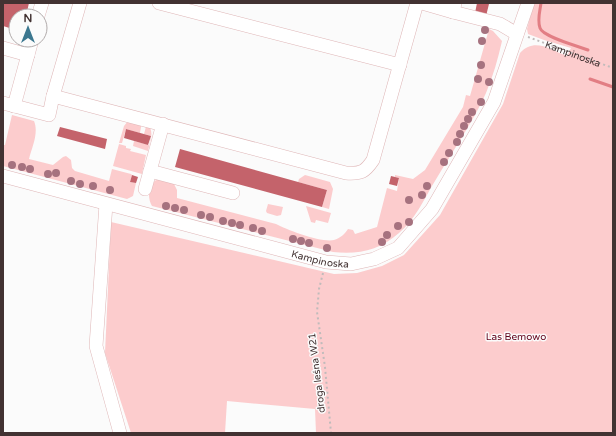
<svg xmlns="http://www.w3.org/2000/svg" width="616" height="436" font-family="'Varela Round',sans-serif">
	<rect width="100%" height="100%" fill="#fbfbfb"/>
	<path fill="#fccccd" d="M534,3h79v430h-297l-1,-24 -88,-8 -2,32h-94l-26,-80 6,-131 223,52 23,-1 25,-7 22,-11 36,-40 63,-111 17,-51c15,-16 30,-3 47,3l4,-8 -27,-8 -16,-6 -1,-5z
		M489,29l4,2 9,10c-4,18 -9,35 -16,52 -14,31 -34,59 -51,88 -11,18 -20,39 -36,52 -19,17 -41,22 -66,19l-181,-46c-5,-8 -5,-26 9,-27 4,0 9,3 13,5l3,6v8l99,26c11,6 46,19 58,16 6,-2 11,-6 14,-11l5,1 2,4 22,-7 10,-39 10,3 2,-13 -4,-1v-2l18,4 12,-9 38,-63 3,-12 4,1z
		M12,115l22,6c5,12 -2,26 -5,38l24,6 10,-8 3,-1 5,4 1,8 3,3 34,10 3,-12 19,5 1,1 -2,7 6,1 -3,13 -6,3 -124,-33v-21h2z
		M128,121h14l-2,12 -14,-4 -4,14h-3l5,-17z
		M147,123c8,9 3,17 1,28l-15,-5 1,-5 15,4 2,-9 -7,-2z
		M119,144l7,2v2l5,1 -1,2 16,4 -4,19 -29,-8z
		M305,175l25,7 3,7 -4,20 -7,-2 5,-17 -29,-8 1,-3z
		M268,204l15,3 -2,8 -4,1 -10,-3 -1,-2z
		M306,206l25,7 -3,10 -12,-3 -1,3 -4,-1z"/>
	<g fill="none" stroke-linecap="round" stroke-linejoin="round">
		<path stroke="#e27e84" stroke-width="3" d="M541,3c-1,8 -4,17 -1,25 3,9 38,18 48,22
			M590,79l23,8"/>
	</g>
	<path fill="#c4636b" d="M3,3h26l-3,13h-10v14l-13,-4z
		M477,3l12,1 -3,12 -11,-3z
		M60,127l47,12 -2,10 -48,-13z
		M126,129l25,7 -3,9 -24,-7z
		M180,149l147,41 -5,17 -147,-40z
		M132,175l6,2 -2,6 -6,-1z
		M391,176l8,2 -2,8 -8,-2z"/>
	<g fill="none" stroke-linecap="round" stroke-linejoin="round">
		<defs>
			<g id="minor">
				<path d="M159,3l241,62"/>
				<path d="M422,3l31,9"/>
				<path d="M455,3l-2,9 47,12 17,10"/>
				<path d="M38,16l4,-13"/>
				<path d="M3,48l25,7"/>
				<path d="M53,96l27,-93"/>
				<path d="M3,103l46,12 4,-19 293,77c15,1 19,-1 27,-13l44,-157"/>
				<path d="M14,106l18,-66"/>
				<path d="M150,171l83,22"/>
				<path id="s2" d="M3,176l323,86 25,2 23,-5 24,-11 34,-39 62,-107 34,-99"/>
				<path d="M145,189l18,-65"/>
				<path d="M106,204l-10,142 24,87"/>
			</g>
		</defs>
		<use href="#minor" stroke="#dfb6b7" stroke-width="14"/>
		<g stroke="#c0bbbb" stroke-width="2" stroke-dasharray="2 3" stroke-linecap="butt">
			<path id="s1" d="M528,37l85,31"/>
			<path d="M323,273l-4,16 -2,23 8,55 6,66"/>
		</g>
		<use href="#minor" stroke="#fff" stroke-width="13"/>
	</g>
	<g fill="#a6727f">
		<circle cx="485" cy="30" r="4"/>
		<circle cx="482" cy="41" r="4"/>
		<circle cx="481" cy="65" r="4"/>
		<circle cx="478" cy="79" r="4"/>
		<circle cx="489" cy="82" r="4"/>
		<circle cx="481" cy="102" r="4"/>
		<circle cx="472" cy="112" r="4"/>
		<circle cx="468" cy="119" r="4"/>
		<circle cx="464" cy="126" r="4"/>
		<circle cx="460" cy="134" r="4"/>
		<circle cx="457" cy="142" r="4"/>
		<circle cx="449" cy="153" r="4"/>
		<circle cx="444" cy="162" r="4"/>
		<circle cx="12" cy="165" r="4"/>
		<circle cx="22" cy="167" r="4"/>
		<circle cx="30" cy="169" r="4"/>
		<circle cx="56" cy="173" r="4"/>
		<circle cx="48" cy="174" r="4"/>
		<circle cx="71" cy="181" r="4"/>
		<circle cx="80" cy="184" r="4"/>
		<circle cx="93" cy="186" r="4"/>
		<circle cx="427" cy="186" r="4"/>
		<circle cx="110" cy="190" r="4"/>
		<circle cx="422" cy="195" r="4"/>
		<circle cx="409" cy="200" r="4"/>
		<circle cx="166" cy="206" r="4"/>
		<circle cx="175" cy="208" r="4"/>
		<circle cx="184" cy="210" r="4"/>
		<circle cx="201" cy="215" r="4"/>
		<circle cx="210" cy="217" r="4"/>
		<circle cx="223" cy="221" r="4"/>
		<circle cx="409" cy="222" r="4"/>
		<circle cx="232" cy="223" r="4"/>
		<circle cx="240" cy="225" r="4"/>
		<circle cx="398" cy="226" r="4"/>
		<circle cx="253" cy="228" r="4"/>
		<circle cx="262" cy="231" r="4"/>
		<circle cx="387" cy="235" r="4"/>
		<circle cx="293" cy="239" r="4"/>
		<circle cx="301" cy="241" r="4"/>
		<circle cx="382" cy="242" r="4"/>
		<circle cx="309" cy="243" r="4"/>
		<circle cx="327" cy="248" r="4"/>
	</g>
	<g text-anchor="middle" stroke-width="3" stroke-linejoin="round" paint-order="stroke">
		<g font-size="10" fill="#423232" stroke="#fbfbfb">
			<text dy="4" stroke="none"><textPath href="#s1" startOffset="48">Kampinoska</textPath></text>
			<text dy="4" stroke="none"><textPath href="#s2" startOffset="328">Kampinoska</textPath></text>
			<text transform="translate(316 373) rotate(-97)" y="4">droga leśna W21</text>
		</g>
		<g font-size="10" fill="#60021a" stroke="#fbfbfb">
			<text x="516" y="340">Las Bemowo</text>
		</g>
	</g>
	<rect width="616" height="436" fill="none" stroke="#423232" stroke-width="8"/>
	<g transform="translate(28 28)"><circle r="19" fill="#fbfbfb" stroke="#b1abab"/>
	<path d="M0-3L7 15L0 10L-7 15Z" fill="#3b778f"/>
	<text y="-6" font-size="11" font-weight="bold" text-anchor="middle" fill="#423232">N</text>
	</g>
</svg>
